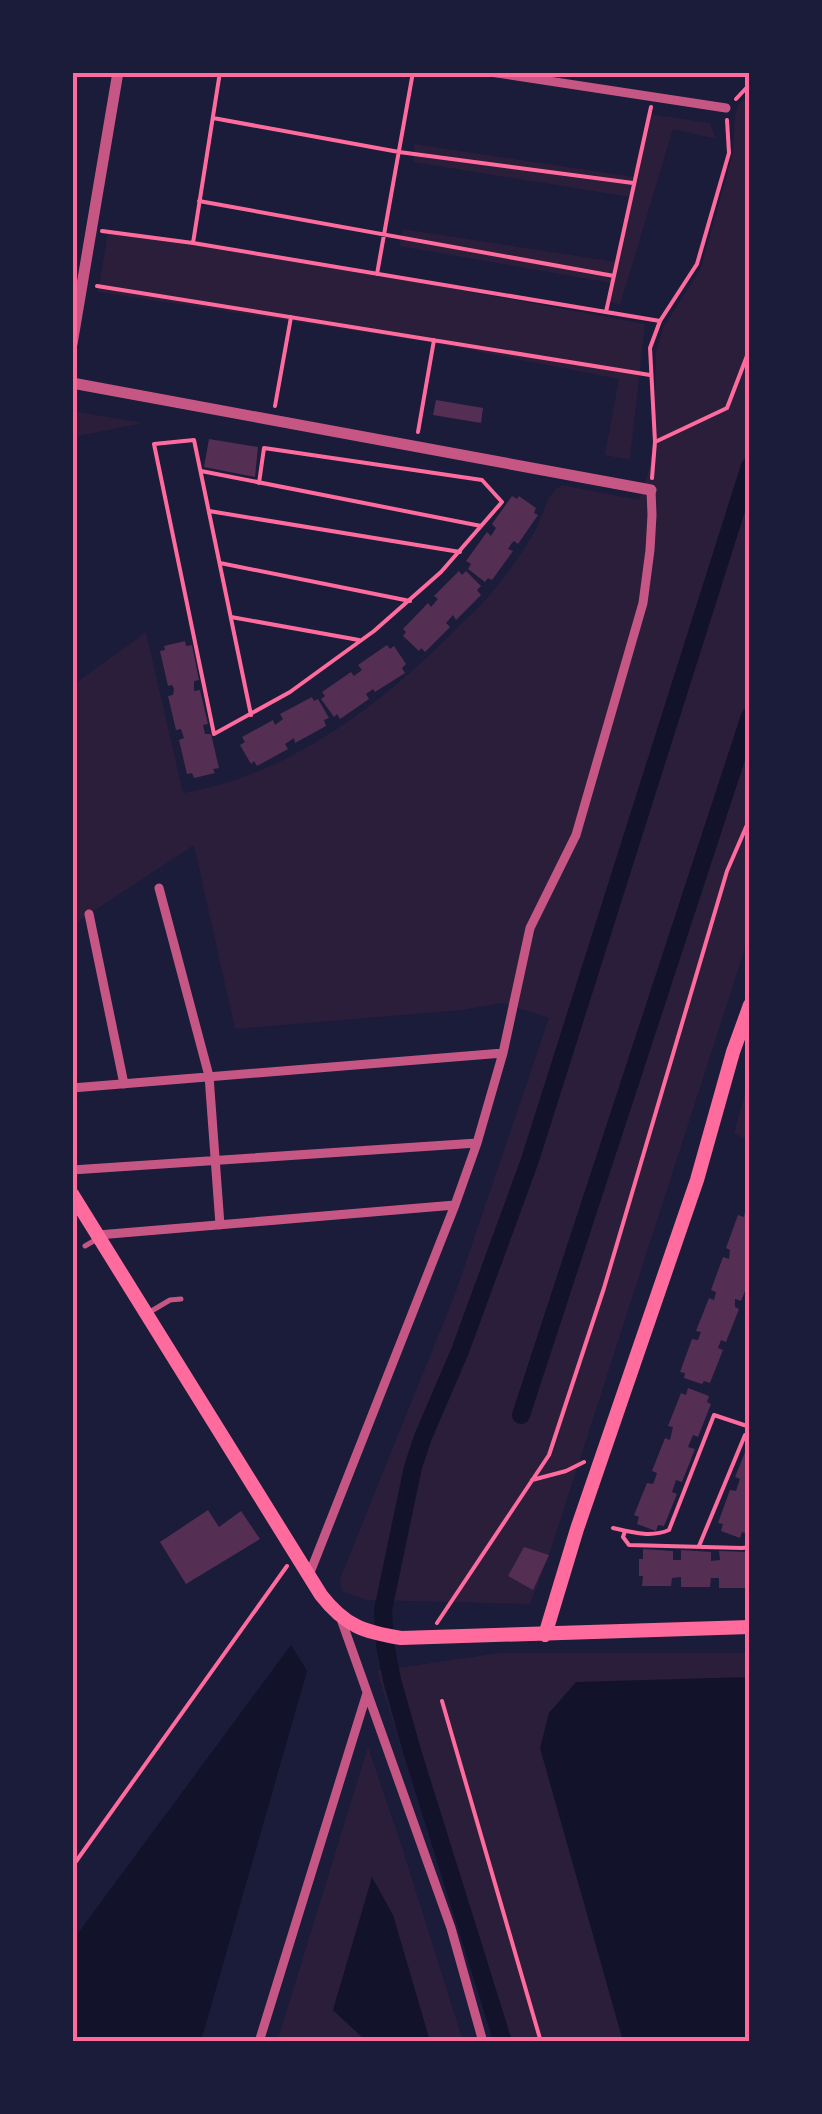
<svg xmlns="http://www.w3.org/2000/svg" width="822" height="2114" font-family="Cabin,sans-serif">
	<rect width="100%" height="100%" fill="#1b1b3a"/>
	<path fill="#2a1e3b" d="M749,93v843l-200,619 -19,49 -164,-4 -24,-9 -2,-12 115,-285 94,-276 -47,-15 -40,7 -227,19 -41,-184 -121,80 -1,-239 74,-54 37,161c108,-18 203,-92 277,-168 11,-11 23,-21 32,-33 15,-17 33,-43 44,-63 9,-17 9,-34 26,-44l77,15 9,-27 6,-32 2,-89 7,-24 38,-60 32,-115 2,-38 3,-9z
		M650,114l60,9 6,16 -43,-10 -53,176 -12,-4 3,-18 -212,-37 4,-17 213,33 14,-65 -217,-35 1,-18 220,33z
		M108,232l270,43 267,49 -15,136 -25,-5 14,-76 -190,-37 -331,-50z
		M73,411l70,12 -65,13 -5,4z
		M749,1079l1,62h-1l-15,-8z
		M499,1653h250v388h-254l-118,-370z
		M368,1747l33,97 62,197 -186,1z"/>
	<path fill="#12122b" d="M291,1645l16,26 -106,370h-128v-101z
		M749,1677v364h-126l-83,-293 9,-35 27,-31z
		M372,1877l21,38 37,126h-64l-33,-31z"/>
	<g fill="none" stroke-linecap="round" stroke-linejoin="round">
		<path stroke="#12122b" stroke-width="18" d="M521,1415l229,-699
			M503,2042l-91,-291 -20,-71 -7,-36 -2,-34 30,-143 10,-30 37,-86 70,-191 220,-694"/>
	</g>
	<path fill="#542f53" d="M436,400l47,8 -2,15 -48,-8z
		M209,439l49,8 -3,30 -51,-10z
		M512,496l5,3 2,-3 17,12 -2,5 4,2 -20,29 -4,-3 -3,3 -3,5 5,2 -21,29 -4,-2 -3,4 -17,-13 3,-5 -5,-3 21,-29 4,4 5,-8 -4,-4z
		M459,571l3,4 4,-4 15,15 -4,4 4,5 -25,25 -3,-5 -7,8 4,4 -25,25 -4,-4 -2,3 -16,-15 3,-4 -3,-3 25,-26 3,4 7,-8 -4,-3z
		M185,641l1,5 6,-1 7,35 -5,1v10l6,-1 8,34 -5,1 2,9h6l8,34 -6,1 2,4 -21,5 -2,-5 -5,1 -8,-34 5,-2 -3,-9 -5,1 -8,-34 5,-1 1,-6 -2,-4 -4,1 -8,-35 5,-1 -1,-4z
		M387,645l3,4 4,-3 12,18 -4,4 3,5 -30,19 -2,-3 -7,5 3,5 -29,20 -3,-5 -3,3 -13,-18 4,-3 -3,-4 29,-20 3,4 8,-6 -4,-5z
		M312,697l2,4 4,-2 11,19 -5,2 2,6 -31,17 -1,-5 -9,6 3,5 -31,17 -3,-5 -3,3 -11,-19 5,-3 -3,-5 31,-17 2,5 8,-6 -3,-5z
		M745,1212l5,2v65l-9,22 -6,-2v8l4,2 -13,33 -5,-2 -3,8 5,2 -13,33 -6,-2 -2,3 -18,-6 1,-5 -5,-1 12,-33 6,1 3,-8 -5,-1 13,-33 5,2 2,-8 -5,-2 12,-33 6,2 1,-9 -4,-2 12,-33 6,2z
		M688,1388l21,8 -2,6 4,2 -13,33 -5,-2 -5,12 7,2 -13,33 -6,-2 -4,12 5,2 -13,32 -6,-1 -2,6 -19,-7 2,-7 -5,-2 13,-32 6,1 2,-5 2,-6 -5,-2 13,-33 5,2 3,-13 -5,-1 13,-33 5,2z
		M750,1440v90l-2,4 -6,-2 -2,6 -19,-7 2,-7 -5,-1 12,-33 6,1 4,-12 -5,-2z
		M208,1510l11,17 22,-16 19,28 -74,45 -26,-42z
		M524,1547l25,8 -16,35 -25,-14z
		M643,1549l30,2v9h8v-10l30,2v9l9,-1 -1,-9 30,1 -1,36h-29v-10h-8l-1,9h-29v-10l-9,1 -1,8h-29l1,-10h-4v-17h4z"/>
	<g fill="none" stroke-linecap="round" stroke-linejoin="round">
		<path stroke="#ff6b9d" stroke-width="4" d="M736,99l14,-15
			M213,118l186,34 234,31
			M199,201l415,75
			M102,231l91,12 467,78
			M193,243l27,-171
			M377,274l36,-202
			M97,286l553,89
			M606,312l45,-205
			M275,406l16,-89
			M418,432l16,-92
			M655,442l72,-34 23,-60
			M201,471l280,55
			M652,478l3,-36 -5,-94 10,-27 37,-57 32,-111 -2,-33
			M209,511l251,41
			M220,563l190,38
			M231,617l128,23
			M251,715l-57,-275 -40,4 60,290 76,-42 84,-61 67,-59 61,-70 -20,-22 -218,-32 -5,35
			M532,1480l34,-9 18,-9
			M613,1528c18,4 38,10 56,2l45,-115 36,12
			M625,1531l-2,6 6,8 113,3 8,-1
			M699,1546l46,-111 5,-1
			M437,1623l112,-168 55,-167 123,-417 23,-53
			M442,1701l99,341
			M72,1867l215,-301"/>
		<path stroke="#c65784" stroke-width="5" d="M85,1246l12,-7
			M148,1313l22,-13 11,-1"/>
		<path stroke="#c65784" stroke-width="9" d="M490,72l236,36
			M159,888l50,188 11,149
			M89,914l35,170
			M72,1088l431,-35
			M72,1170l405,-27
			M98,1235l357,-30
			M309,1575l146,-370 22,-62 26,-90 27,-125 46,-93 67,-232 7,-53 2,-35 -1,-25
			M341,1619l110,309 32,114
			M259,2042l108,-349"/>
		<path stroke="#c65784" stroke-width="11" d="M72,344l46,-272
			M72,383l579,107"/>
		<path stroke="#ff6b9d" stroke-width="14" d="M72,1194l249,401c24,31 43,37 80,43l349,-11
			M545,1635l32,-106 120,-349 36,-128 17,-47"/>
	</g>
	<rect width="822" height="2114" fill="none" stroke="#1b1b3a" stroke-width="150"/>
	<rect x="75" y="75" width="672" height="1964" fill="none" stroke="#ff6b9d" stroke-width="4"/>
</svg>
